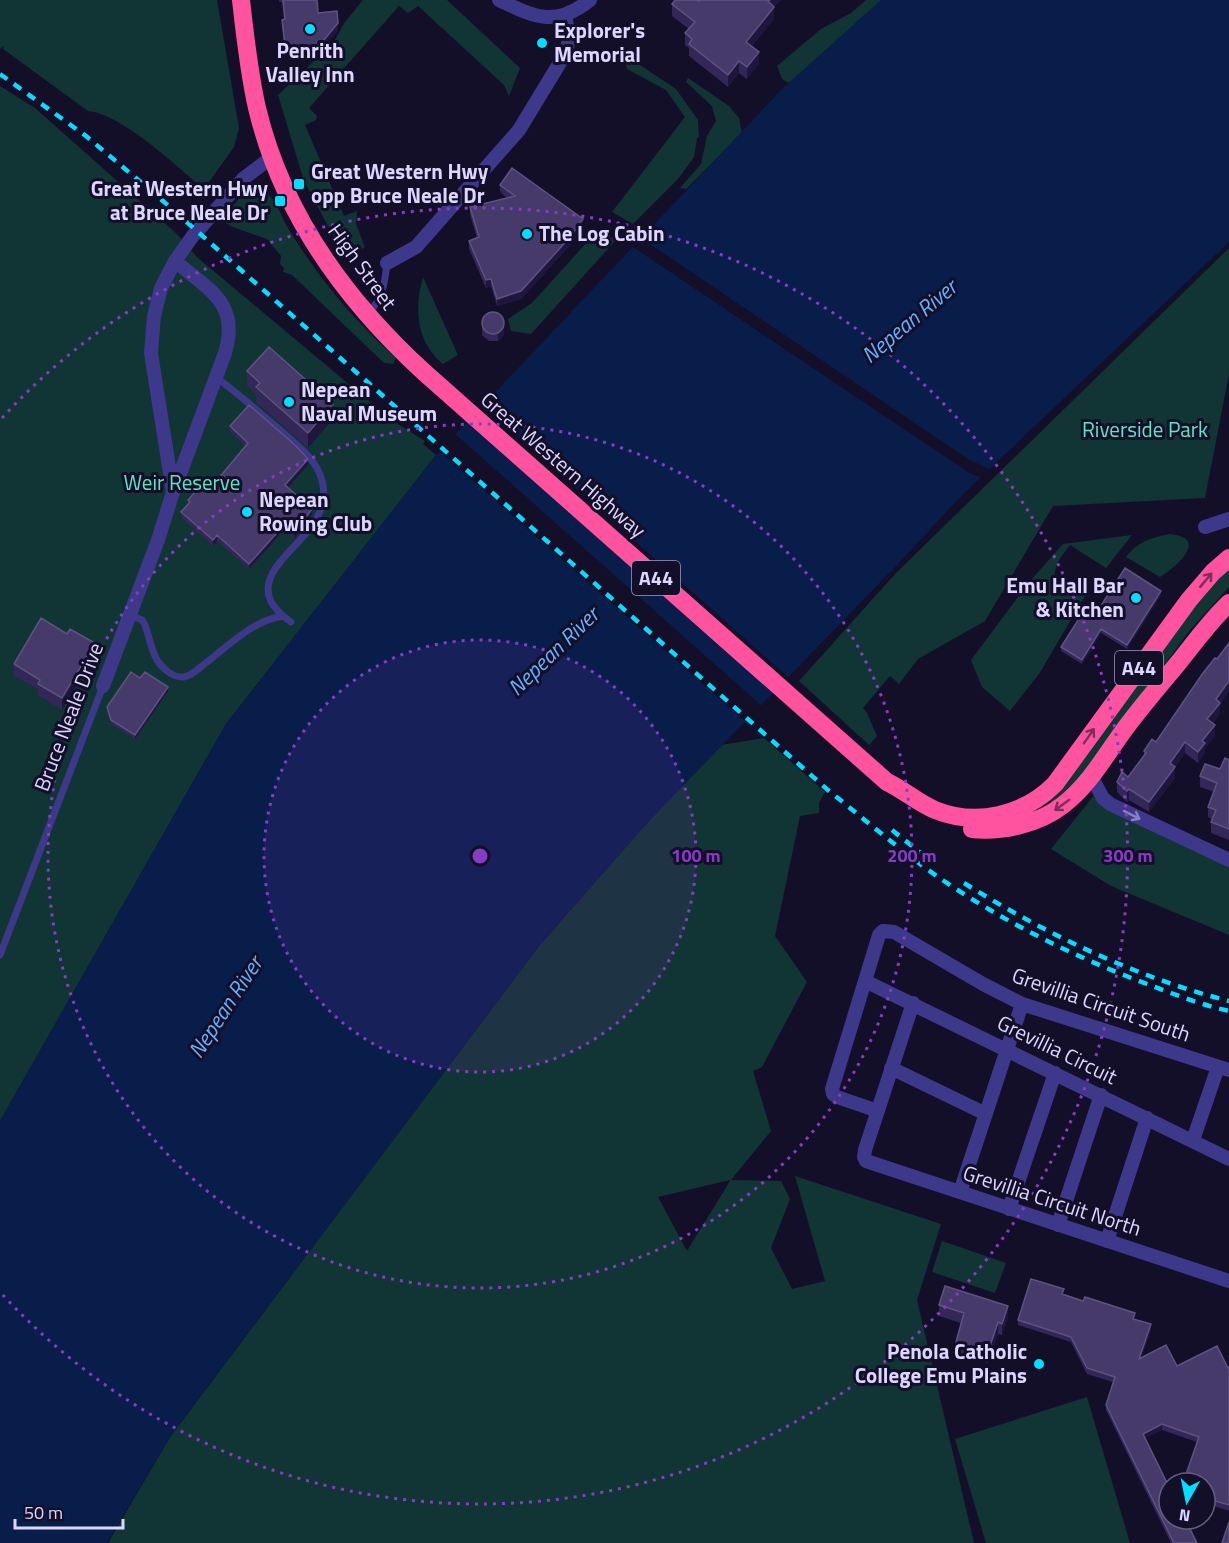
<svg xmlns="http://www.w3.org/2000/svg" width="1229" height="1543" font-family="'Titillium Web',sans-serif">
	<rect width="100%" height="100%" fill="#140f29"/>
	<path fill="#113434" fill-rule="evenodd" d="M0,0h217l22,128 -5,19 -30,42c-28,-23 -82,-75 -116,-78l-85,-62 1,-3 -4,3z
		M363,0h84l73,68 -11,28 -5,-11 -86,-79 -10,7 -9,-7 -90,102 8,8 -1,4 -11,5 39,91 13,-5 -1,13 9,23 -19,13 -42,-79 -26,-86 55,-52 12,-21z
		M866,0h18l-90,86 -12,-7 -5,-13 44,-37 30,-16z
		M631,59l45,30 22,31 1,17 -2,1 -3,19 -15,21 -46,46 -21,-12 73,-95 -19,-27 -39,-21 -2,-8z
		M688,78l41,28 10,12 3,15 -56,56 -6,-1 21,-24 6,-28 9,-15 -4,-15 -26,-24z
		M0,86l35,22 142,126 21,24 195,163 32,20 -2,3 13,11 -210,269 -226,397z
		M256,188c19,4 24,27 33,42 29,47 66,92 107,128l-3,6 -9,-1 -92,-88 -9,-3 1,-4 -4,-4 1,-8 -14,-17 -37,-13 -8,-6c8,-9 18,-28 30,-27z
		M598,230l18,10 -85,94 -20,-3 -3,-12 24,-16z
		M1229,248v126l-24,124 -152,8 -68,115 -67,38 -19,25 -9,-8 -27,32 4,5 10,23 -8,9 -70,-64 97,-108z
		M423,277l35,78 -15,9c-27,-22 -29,-56 -20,-87z
		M1170,534c40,4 6,33 -10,43l-34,-20c11,-15 26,-20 44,-23z
		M1132,535l-26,33 -36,-23c-9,12 -20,24 -13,39h9l19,12 -46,78 -29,37 -28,-24 -11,-27 59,-79 33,-37z
		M1229,566v21l-39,43 -110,150 -27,24 -3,-3 14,-16 117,-162z
		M764,738l61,54 -6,11v10l-19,3 -25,120 32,46 -45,85 -9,4 18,60 -40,49 50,1 9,18 -19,49 21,41 33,-8 -30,-105 146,48 -24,76 57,243h-866l62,-106 369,-491 108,-123 74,-78zM730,1180v1l-43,70 -29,-54z
		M1095,794l19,18 67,33 48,21v69l-118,-49 -60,-37z
		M942,1241l64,22 -11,30 -63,-21z
		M1087,1397l43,146h-144l-31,-104z"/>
	<path fill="#081d49" d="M881,0h348v242l-268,254 -64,69 -250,258 -108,123 -369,491 -63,106h-107v-422l226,-397 210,-269 347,-367z"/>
	<path fill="#140f29" d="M638,236l330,223 23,11 -8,9 -15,-7 -338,-227z
		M480,403l310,276 -14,14 -311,-274z
		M453,432l310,275 -16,16 -310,-274z"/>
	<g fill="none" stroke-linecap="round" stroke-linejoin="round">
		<path stroke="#3e388b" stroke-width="7" d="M368,313c15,-14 17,-31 19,-50
			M217,378c24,18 47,38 70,58 11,10 24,20 31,34 30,62 -68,87 -47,132 3,5 8,10 12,14
			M130,615l12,5 3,5c4,11 6,24 12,35 6,9 16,18 27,17 9,-2 16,-10 23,-15 22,-17 47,-42 76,-46l8,6
			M0,955l103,-269"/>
		<path stroke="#3e388b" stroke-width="14" d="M499,0c36,17 56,28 91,0
			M387,263l29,-16 103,-117 48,-79 2,-16 -4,-19
			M174,490l51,-137c15,-50 -16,-63 -50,-92
			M1205,527l24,-8
			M103,686l55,-146 15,-48 -22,-139 3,-37 7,-28 14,-27 17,-24 52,-59 28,-21
			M1091,776l12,22 7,6 119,56
			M865,981l364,178
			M913,1003l-48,147 -1,7 2,4 363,120
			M891,1068l95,46
			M878,1111l-41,-14 -4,-3 -1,-5 47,-154 4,-4 11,1 89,52 39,20 207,66
			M1193,1140l25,-73
			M960,1192l62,-188
			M1009,1209l46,-136
			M1058,1225l43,-130
			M1107,1241l40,-123"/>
		<path stroke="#ff529f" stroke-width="18" d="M241,0c4,36 8,73 16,108 25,105 90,194 168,265l462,409c17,8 31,21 48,28 42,17 89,5 120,-26l134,-184 24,-28 16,-14
			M972,829c30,3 67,-5 91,-24 26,-20 42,-49 61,-75 17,-23 36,-45 55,-68 16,-20 31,-41 50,-59"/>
		<path stroke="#03ddff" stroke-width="4.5" stroke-dasharray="9 8" stroke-linecap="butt" d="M0,74l86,62 77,65 666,590c38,30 75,63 115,90 64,43 131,76 203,103 27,10 54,21 82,27
			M892,830l35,28
			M964,883c82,51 171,94 265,118"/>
	</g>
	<path fill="#332758" d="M279,0h38l1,13 20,17 -19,23 -30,2v-4l-4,1 -3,-25v-7l2,-1 -2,-17h-3z
		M699,1l75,6v12l-22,27 7,18 -12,15 -8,-6 -11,14 -39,-31v-8l-4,-3v-12l4,-4 -17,-13v-12z
		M500,185l83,42 -12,17 -50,55 -24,7 -6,-20 -5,2 -17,-39v-8l8,-3 -7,-23v-8l37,-9 -7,-6z
		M482,319l22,16 -6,6h-9l-7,-6z
		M247,371l86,48 -25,29 -52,-46v-7l-9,-9z
		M230,426l78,39 -20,23 24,26 -18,25 -10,-9 -35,39 -32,-28 -4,5 -32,-29v-5l7,-8v-4l21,-10 36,-44 -15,-14z
		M1161,595l-34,54 -26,-16 -19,31 -21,-13v-4l36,-35z
		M95,655l-33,55 -24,-15v-6l-24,-13v-12z
		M140,678l28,13 -33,48 -24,-15 -4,-13v-4z
		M1220,705v8l-7,10 2,13 -10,12v5l-7,10 -13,-10 -10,14v11l-26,34 -20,-12 -2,2 -10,-10v-10l11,-5 16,-21v-5l12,-9z
		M1229,760v80l-18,-7v-11l1,-3 -4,-2v-10l6,-15 -14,-5v-11l20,-7z
		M1064,1294l71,25 16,11 -10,28 36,8 52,1v144l-24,-8v-20l-8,-41 -35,-12 -17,8 52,105h-26l-65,-133v-5l7,-23 -26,-8 -16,-32 -53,-17v-5z
		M939,1305l69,12 -6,18 -4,-1 -10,29 -32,-10v-11l5,-19 -22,-7z"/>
	<path fill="#1f163d" d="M770,0h12l-8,7v12l-28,35v-12z
		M338,23v7l-19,23v-7z
		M759,52v12l-12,15v-12z
		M739,61v12l-11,14v-12z
		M583,219v8l-12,17 -50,55 -24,7v-7z
		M491,279v7l-5,2v-8z
		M504,327v8l-6,6v-7z
		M333,404v15l-25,29v-15z
		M308,459v6l-23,26v-6z
		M312,509v5l-18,25v-6z
		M284,525v5l-35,39v-5z
		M217,535v6l-4,5v-6z
		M1161,591v4l-34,54v-4z
		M1101,629v4l-19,31v-4z
		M95,643v12l-33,55v-12z
		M1229,681v10l-9,14v8l-13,17v-11l9,-20z
		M168,687v4l-33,48v-4z
		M1215,725v11l-10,12v5l-7,10v-11l4,-11z
		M1185,742v11l-14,19 4,-5v11l-26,34v-10l21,-39z
		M1129,789v11l-2,2v-11z
		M1008,1306v11l-6,18v-11z
		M998,1322v12l-10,29v-11z
		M1151,1324v6l-12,34v-5z
		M1162,1424v6l-19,9v-5z"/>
	<path fill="#453a6a" stroke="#5d5381" stroke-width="1.5" d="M283,0h34l1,13 19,-2 1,12 -19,23 -30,2v-4h-4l-3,-24 3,-1z
		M675,0h22l2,1 1,-1h70l-2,1 6,6 -28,35 13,10 -12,15 -8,-6 -11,14 -39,-31 3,-5 -7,-6 10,-11 -23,-18z
		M512,168l71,51 -12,17 -50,55 -24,8 -6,-20 -5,1 -17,-39 10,-4 -9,-30 45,-11 -15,-11z
		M482 323a11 11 0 1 1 22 0a11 11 0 1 1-22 0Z
		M269,347l64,57 -25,29 -52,-46 4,-4 -13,-12z
		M249,405l47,41 12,13 -23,26 27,24 -18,24 -10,-8 -35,39 -32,-29 -4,5 -32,-28 9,-10 -2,-2 14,-16 7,6 39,-47 -18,-17z
		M1125,568l36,23 -34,54 -26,-16 -19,31 -21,-13 26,-41 10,6z
		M41,618l26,16 3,-5 25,14 -33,55 -24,-14 2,-4 -26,-16z
		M1229,643v38l-13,18 4,4 -13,16 8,6 -13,16 3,2 -7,9 -13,-10 -15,21 5,4 -26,35 -20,-13 -2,2 -10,-9 5,-10 6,5 18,-24 -2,-2 8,-12 4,3 47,-69 12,-15 2,1z
		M131,672l9,6 5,-6 23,15 -33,48 -24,-15 -4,-13z
		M1225,758l4,2v69l-18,-7 5,-12 -8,-3 9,-24 -17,-7 5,-12 15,5z
		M1031,1279l33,10 -2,5 21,7 2,-4 50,16 -2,6 18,5 -12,35 27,-14 11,21 40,-20 11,22 1,-1v138l-24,-7v-15h-22l16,-46 -37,-13 -19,10 26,53v32h16l12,24h-23l-68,-138 9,-28 -28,-9 -16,-31 -53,-17z
		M945,1286l63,20 -6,18 -4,-2 -10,30 -32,-10 8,-29 -25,-8z
		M1229,1522v21h-7z"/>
	<defs><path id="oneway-shaft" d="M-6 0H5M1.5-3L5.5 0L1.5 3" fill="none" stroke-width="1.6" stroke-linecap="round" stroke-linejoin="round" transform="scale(1.5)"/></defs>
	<g stroke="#7e2d5e">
		<use href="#oneway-shaft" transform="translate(1206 580) rotate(-50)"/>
		<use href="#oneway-shaft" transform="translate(1089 736) rotate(-55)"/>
		<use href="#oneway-shaft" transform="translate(1062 805) rotate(144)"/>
	</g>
	<use stroke="#8680bf" href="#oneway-shaft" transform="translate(1132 815) rotate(27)"/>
	<circle cx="480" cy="856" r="216" fill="#853dc5" fill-opacity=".12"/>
	<g fill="none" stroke="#853dc5" stroke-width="3" stroke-dasharray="3 6">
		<circle cx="480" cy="856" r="216"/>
		<circle cx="480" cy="856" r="432"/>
		<path d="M2 418A648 648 0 1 1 2 1294"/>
	</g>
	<g fill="#03ddff" stroke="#140f29" stroke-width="2">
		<circle cx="310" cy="29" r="6"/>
		<circle cx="542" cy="43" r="6"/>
		<rect x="293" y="178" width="12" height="12" rx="3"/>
		<rect x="274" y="195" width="12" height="12" rx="3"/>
		<circle cx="527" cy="234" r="6"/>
		<circle cx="289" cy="402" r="6"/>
		<circle cx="247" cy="512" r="6"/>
		<circle cx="1136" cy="598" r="6"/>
		<circle cx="1039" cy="1364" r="6"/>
	</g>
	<g text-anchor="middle" stroke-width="6" stroke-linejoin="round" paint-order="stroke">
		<g fill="#140f29" stroke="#a19bbf" stroke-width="1.5">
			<rect x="632" y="561" width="48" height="34" rx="4.5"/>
			<rect x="1115" y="651" width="48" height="34" rx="4.5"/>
		</g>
		<g font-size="20" font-weight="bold" fill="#ddd7ff">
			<text x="656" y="585">A44</text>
			<text x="1139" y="675">A44</text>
		</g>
		<g font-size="21" font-weight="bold" fill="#ddd7ff" stroke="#140f29" text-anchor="start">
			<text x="554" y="38">Explorer's<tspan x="554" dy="24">Memorial</tspan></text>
			<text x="310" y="58" text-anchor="middle">Penrith<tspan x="310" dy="24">Valley Inn</tspan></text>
			<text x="311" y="179">Great Western Hwy<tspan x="311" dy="24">opp Bruce Neale Dr</tspan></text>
			<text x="268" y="196" text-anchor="end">Great Western Hwy<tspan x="268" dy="24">at Bruce Neale Dr</tspan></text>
			<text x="539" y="241">The Log Cabin</text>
			<text x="301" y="397">Nepean<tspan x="301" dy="24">Naval Museum</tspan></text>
			<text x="259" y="507">Nepean<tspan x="259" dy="24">Rowing Club</tspan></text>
			<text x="1124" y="593" text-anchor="end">Emu Hall Bar<tspan x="1124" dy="24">&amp; Kitchen</tspan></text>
			<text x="1027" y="1359" text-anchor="end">Penola Catholic<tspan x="1027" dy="24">College Emu Plains</tspan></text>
		</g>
		<g font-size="21" fill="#ddd7ff" stroke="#140f29">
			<text transform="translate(362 267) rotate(54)" y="7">High Street</text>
			<text transform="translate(563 465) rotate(41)" y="7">Great Western Highway</text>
			<text transform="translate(69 717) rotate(-69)" y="7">Bruce Neale Drive</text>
			<text transform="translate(1101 1005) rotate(19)" y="7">Grevillia Circuit South</text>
			<text transform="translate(1057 1050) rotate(26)" y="7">Grevillia Circuit</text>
			<text transform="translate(1052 1201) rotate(18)" y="7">Grevillia Circuit North</text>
		</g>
		<g font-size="21" fill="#5ce6c8" stroke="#140f29">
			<text x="1145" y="437">Riverside Park</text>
			<text x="182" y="490">Weir Reserve</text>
		</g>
		<g font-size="22" font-style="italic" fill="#65b2ff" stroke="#140f29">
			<text transform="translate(909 321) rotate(-40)" y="8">Nepean River</text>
			<text transform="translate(553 651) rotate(-44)" y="8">Nepean River</text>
			<text transform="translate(225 1007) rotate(-57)" y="8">Nepean River</text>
		</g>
	</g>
	<circle cx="480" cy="856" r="9" fill="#853dc5" stroke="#140f29" stroke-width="3"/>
	<g font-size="18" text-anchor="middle" font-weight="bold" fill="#853dc5" stroke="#140f29" stroke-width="6" stroke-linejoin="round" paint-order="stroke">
		<text x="696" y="862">100 m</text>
		<text x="912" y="862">200 m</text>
		<text x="1128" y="862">300 m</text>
	</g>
	<g transform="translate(1187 1501) rotate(189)"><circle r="28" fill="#140f29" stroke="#645f7f" stroke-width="1.5"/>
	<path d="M0-4.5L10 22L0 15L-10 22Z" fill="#03ddff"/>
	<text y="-9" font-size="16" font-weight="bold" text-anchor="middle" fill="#ddd7ff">N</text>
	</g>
	<path d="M15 1519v9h108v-9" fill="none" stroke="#ddd7ff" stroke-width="3"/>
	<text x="24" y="1519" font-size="18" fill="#ddd7ff" stroke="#140f29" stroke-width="4.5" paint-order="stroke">50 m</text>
</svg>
